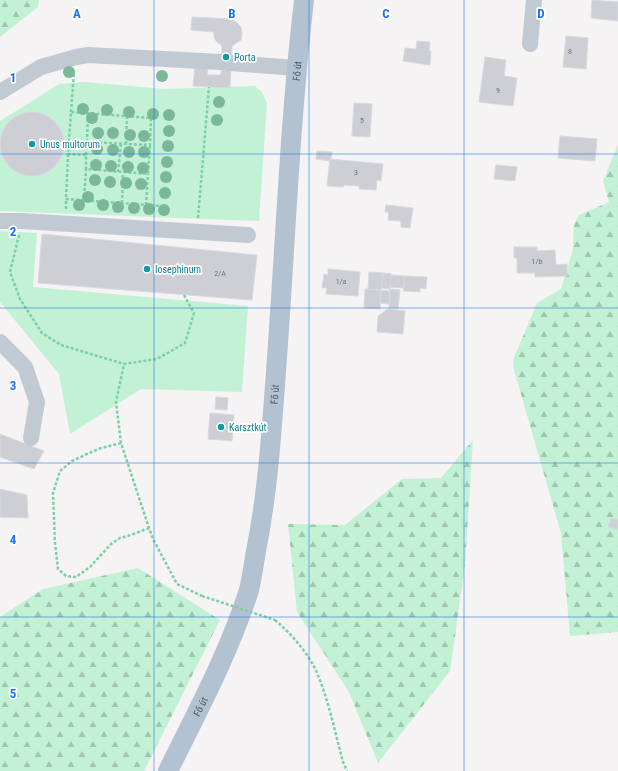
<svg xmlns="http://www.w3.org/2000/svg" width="618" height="771" font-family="'Roboto Condensed',sans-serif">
	<defs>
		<pattern id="forest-firs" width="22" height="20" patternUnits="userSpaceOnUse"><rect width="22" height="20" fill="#c3f1d5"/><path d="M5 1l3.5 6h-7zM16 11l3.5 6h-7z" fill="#a0c6b0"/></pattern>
	</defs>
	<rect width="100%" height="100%" fill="#f5f3f3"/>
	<path fill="#c3f1d5" d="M83,82l82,7 90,-3 6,5 6,12 -8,118 -259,-10v-90l59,-37z
		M0,231l37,2 -4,54 215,19 -6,86 -101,-3 -71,45 -11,-60 -59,-72z"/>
	<path fill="url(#forest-firs)" d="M0,0h39l-1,7 -38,30z
		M618,145v487l-48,4 -9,-103 -47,-163 -1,-10 24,-57 24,-14 12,-39 1,-26 5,-9 30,-13 -6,-21z
		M473,440l-8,125 -15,106 -72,92 -29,-71 -52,-80 -9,-88 57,1 57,-46 39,-1z
		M138,568l82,52 -76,151h-144v-154l43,-28z"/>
	<path fill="#cdcfd5" stroke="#d7d9de" d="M592,0l26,2v19l-27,-3z
		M192,17l39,2 5,3 5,5 1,6 -1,7 -9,6 -2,42 -37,-2 2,-19 13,1 -1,7h14l1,-29 -6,-5 -2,-4v-5l-23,-2z
		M566,36l22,2 -2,31 -23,-2z
		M417,41l13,1 -1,9h2l-1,14 -27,-4 2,-13 11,1z
		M485,57l21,3 -2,16 13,2 -4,28 -34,-4z
		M354,103l18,1 -2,33 -18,-1z
		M0 144a32 32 0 1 1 64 0a32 32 0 1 1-64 0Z
		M560,136l37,3 -2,22 -37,-3z
		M317,151l15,1 -1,7h-1v2l-14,-2z
		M330,159l53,5 -2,17 -4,-1 -1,10 -17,-1v-3l-15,-1 -1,2 -16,-1z
		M496,165l21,2 -2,14 -21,-2z
		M386,205l27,3 -3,20 -9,-1v-6l-13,-1 1,-8h-4z
		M42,234l215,21 -5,45 -214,-17z
		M514,247h23v4l18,-1 1,15 11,-1v12l-32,1v-4h-18v-15h-3z
		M328,269l32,3 -2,24 -32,-2 1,-6h-5l2,-14 4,1z
		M369,272l14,1 -2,17 -13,-1z
		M383,273l8,1 -1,15 -8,-1z
		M391,275l14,1 -1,12 -14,-1z
		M405,276l22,1 -1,12 -6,-1v4l-17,-1z
		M365,289l16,1 -1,19 -16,-1z
		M390,289l10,1 -2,18h-9z
		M381,290l9,1 -1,13 -9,-1z
		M388,309l17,2 -2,23 -26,-2 1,-16z
		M216,397l12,1 -1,12 -12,-1z
		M210,413l24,2 -2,26 -24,-2z
		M0,434l44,17 -10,18 -34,-12z
		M0,489l27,6 1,23 -28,-1z
		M611,518l7,2v10l-10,-3z"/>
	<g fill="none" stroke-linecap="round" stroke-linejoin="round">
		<path stroke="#7ad0a6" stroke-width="2.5" stroke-dasharray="3 2" stroke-linecap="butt" d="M71,112l3,-40
			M87,142l1,-29
			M126,144l1,-28
			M68,154l-2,45 95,7v9
			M86,155l1,-13 63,3 1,-27 -80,-6 -3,42 18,1v14l62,5 2,-29
			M118,172l3,-28
			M84,201l2,-32
			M122,203l1,-30
			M146,205l2,-31
			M66,209v-10
			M198,218l11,-131
			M19,235l-9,37 10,27 22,34 19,12 63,19
			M184,295l10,18 -9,30 -28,16 -33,5 -8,38 5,41 28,85 4,11 24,45 25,12
			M121,443l-23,6 -26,12 -12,10 -7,22 2,50 3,26 8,7 10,1 14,-10 21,-23 9,-6 11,-3 18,-7
			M275,620c16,14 33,32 42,53 12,28 18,60 26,89l4,9"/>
		<path stroke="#c1cad2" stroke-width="16" d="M530,44l4,-44
			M231,63l65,5
			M0,92l41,-25 35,-10 12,-2 133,7
			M0,221h22l226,14
			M0,342l25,25 12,35 -6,36"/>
		<path stroke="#b3c2d1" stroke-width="20" id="s1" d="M168,771c29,-59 61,-118 81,-181 3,-13 5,-27 7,-39 11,-55 15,-111 19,-166 10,-129 14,-257 29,-385"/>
		<path stroke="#7ad0a6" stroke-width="2.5" stroke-dasharray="3 2" stroke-linecap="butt" d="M202,596l73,24"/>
	</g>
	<g fill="#7bb799">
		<circle cx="69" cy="72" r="6"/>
		<circle cx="162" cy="76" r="6"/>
		<circle cx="219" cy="102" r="6"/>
		<circle cx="83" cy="109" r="6"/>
		<circle cx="107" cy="110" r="6"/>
		<circle cx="129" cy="112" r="6"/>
		<circle cx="153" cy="114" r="6"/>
		<circle cx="169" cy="115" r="6"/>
		<circle cx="92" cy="118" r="6"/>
		<circle cx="217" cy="120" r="6"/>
		<circle cx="169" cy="131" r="6"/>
		<circle cx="98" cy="133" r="6"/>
		<circle cx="113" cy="133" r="6"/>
		<circle cx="130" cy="135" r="6"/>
		<circle cx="144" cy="136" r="6"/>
		<circle cx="168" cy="146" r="6"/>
		<circle cx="97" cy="149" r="6"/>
		<circle cx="113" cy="150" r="6"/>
		<circle cx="129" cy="152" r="6"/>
		<circle cx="144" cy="152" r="6"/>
		<circle cx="167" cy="162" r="6"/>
		<circle cx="96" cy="165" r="6"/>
		<circle cx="111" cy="166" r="6"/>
		<circle cx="128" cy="167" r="6"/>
		<circle cx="143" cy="168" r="6"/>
		<circle cx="166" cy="177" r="6"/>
		<circle cx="95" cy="180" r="6"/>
		<circle cx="110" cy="182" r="6"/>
		<circle cx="126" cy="183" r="6"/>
		<circle cx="141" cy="184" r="6"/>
		<circle cx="165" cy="193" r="6"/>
		<circle cx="88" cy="197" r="6"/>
		<circle cx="79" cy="205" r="6"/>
		<circle cx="103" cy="205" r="6"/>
		<circle cx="118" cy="207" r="6"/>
		<circle cx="134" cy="208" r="6"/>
		<circle cx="149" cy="209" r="6"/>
		<circle cx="164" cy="210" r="6"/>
	</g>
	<path fill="none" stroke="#1a73e8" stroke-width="1" stroke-opacity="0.55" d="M154,0v771M309,0v771M464,0v771M0,154h618M0,308h618M0,463h618M0,617h618"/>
	<g fill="#0f9aa8" stroke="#fff" stroke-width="1.5">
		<circle cx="226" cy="57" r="4"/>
		<circle cx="32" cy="144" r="4"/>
		<circle cx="147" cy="269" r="4"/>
		<circle cx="221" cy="427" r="4"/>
	</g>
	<g text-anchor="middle" stroke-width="3.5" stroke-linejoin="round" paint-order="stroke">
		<g font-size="8" fill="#6b747e">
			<text x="570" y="54">8</text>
			<text x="498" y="93">9</text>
			<text x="362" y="123">5</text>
			<text x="356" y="175">3</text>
			<text x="537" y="264">1/b</text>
			<text x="220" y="276">2/A</text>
			<text x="341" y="284">1/a</text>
		</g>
		<g font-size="10" fill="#0d838f" stroke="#fff" text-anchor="start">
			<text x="234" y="61">Porta</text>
			<text x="40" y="148">Unus multorum</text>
			<text x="155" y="273">Iosephinum</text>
			<text x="229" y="431">Karsztkút</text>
		</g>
		<g font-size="10" fill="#4a5661" stroke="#fff">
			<text dy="4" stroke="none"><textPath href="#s1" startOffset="720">Fő út</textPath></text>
			<text dy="4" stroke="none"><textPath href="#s1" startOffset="396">Fő út</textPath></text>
			<text dy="4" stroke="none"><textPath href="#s1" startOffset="72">Fő út</textPath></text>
		</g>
	</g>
	<g font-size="13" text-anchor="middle" font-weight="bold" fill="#1a73e8" stroke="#fff" stroke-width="3.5" stroke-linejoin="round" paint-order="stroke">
		<text x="77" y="18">A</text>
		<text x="232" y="18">B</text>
		<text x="386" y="18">C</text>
		<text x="541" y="18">D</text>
		<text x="13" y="82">1</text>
		<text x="13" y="236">2</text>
		<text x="13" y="390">3</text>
		<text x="13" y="544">4</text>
		<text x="13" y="698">5</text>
	</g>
</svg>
